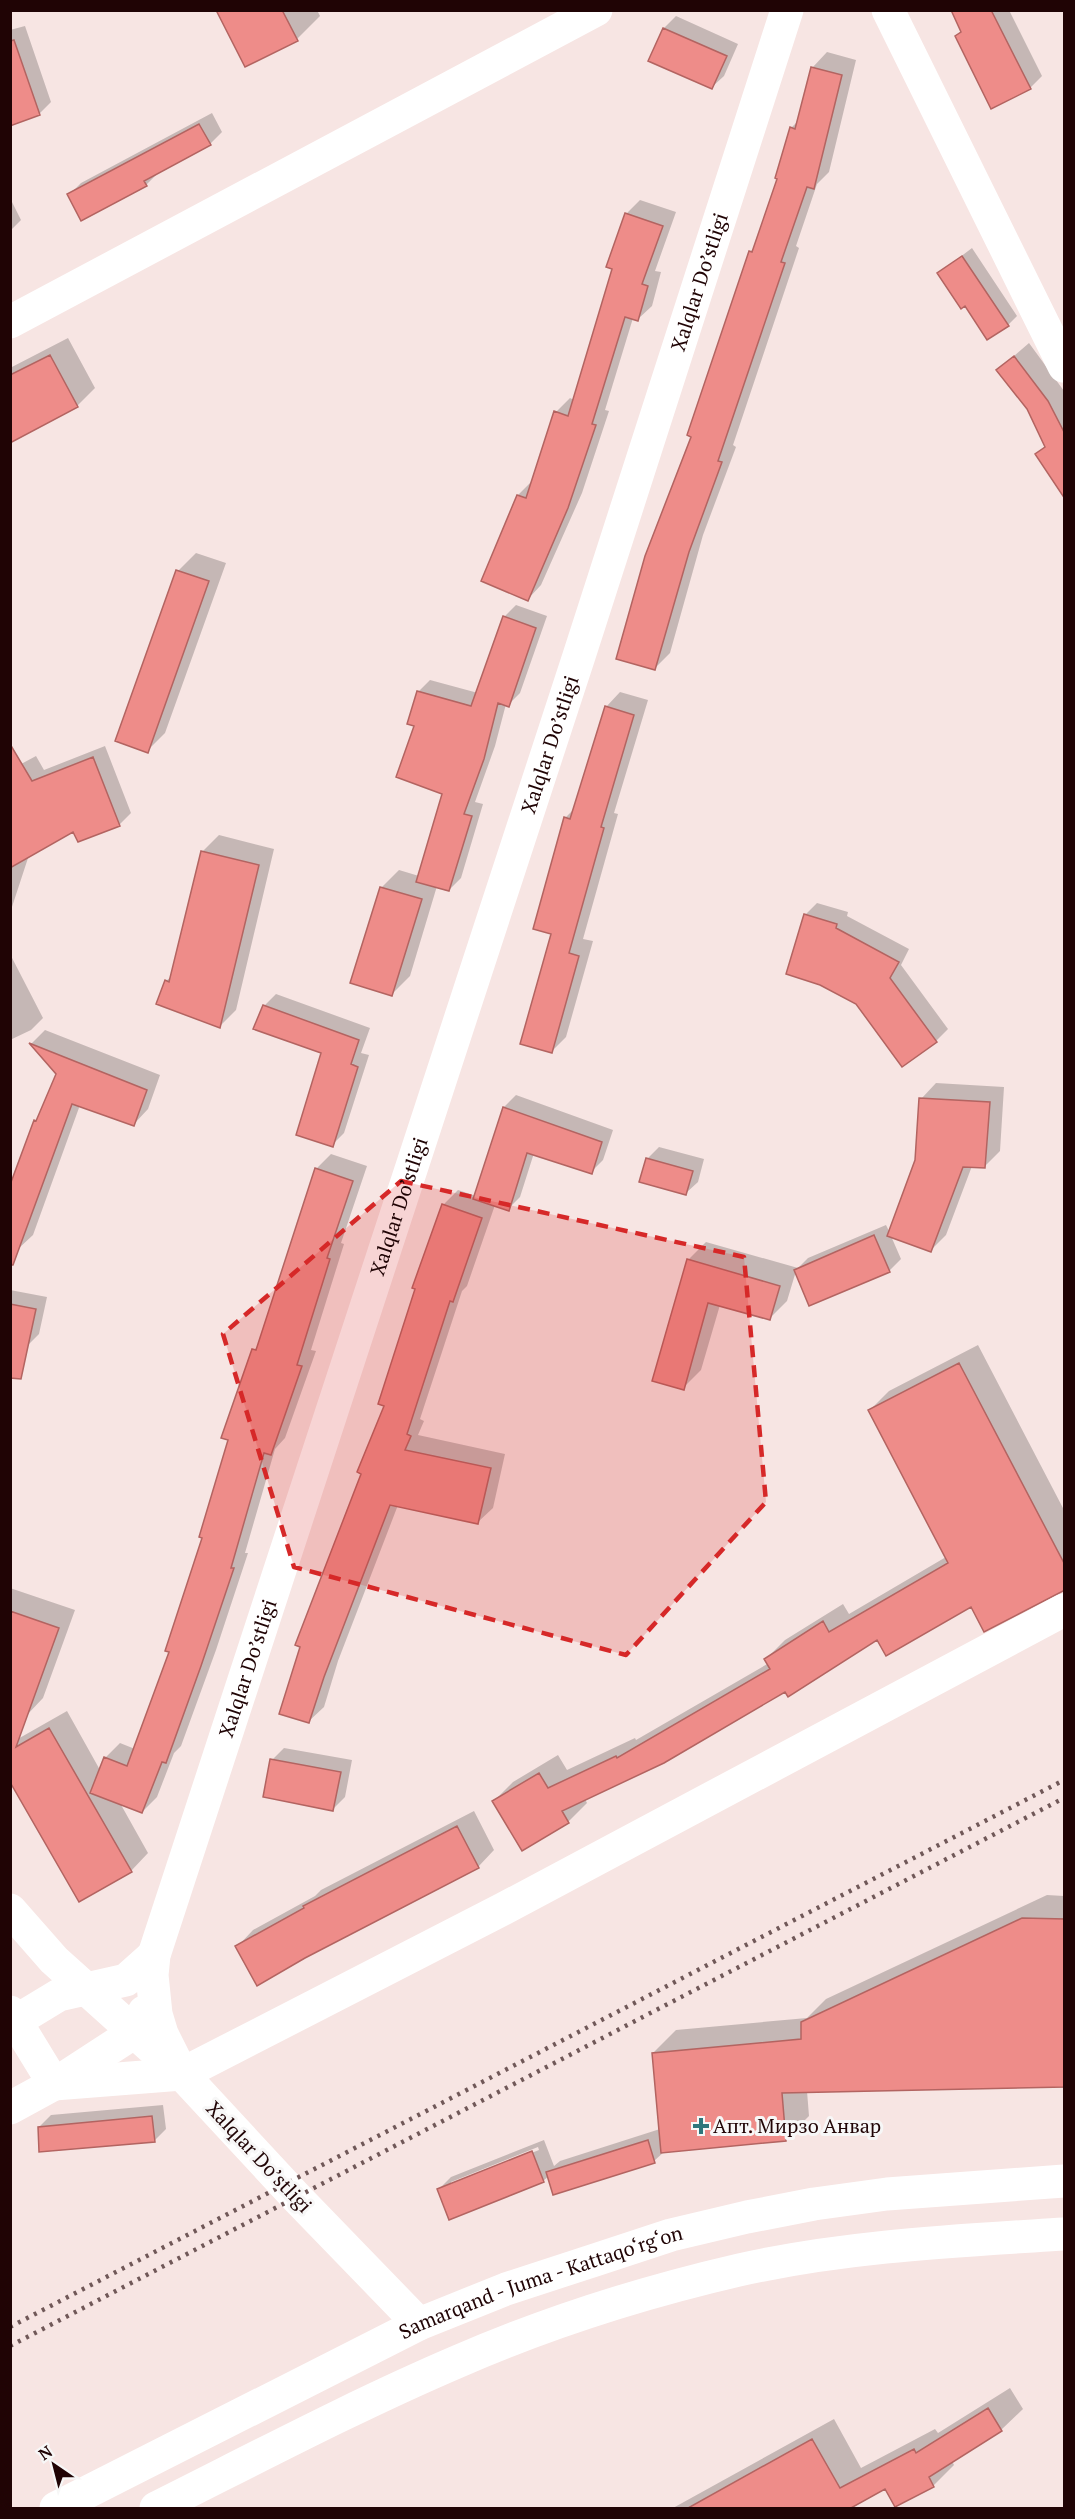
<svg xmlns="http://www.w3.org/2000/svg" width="1075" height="2519" font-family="'PT Serif',serif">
	<rect width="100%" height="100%" fill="#f7e5e3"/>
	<path fill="#0003" fill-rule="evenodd" d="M218,10h99l3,6 -23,23z
		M996,10h13l33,66 -12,12 -74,-52 12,-12z
		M676,16l62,28 -14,32 -12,11 -62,-27 14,-32z
		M25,26l26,76 -12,12 -29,1v-85z
		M827,52l29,8 -27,112 -12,12 -21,62 3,2 -66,197 3,2 -33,88 -33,118 -15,15 38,-232 57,-184 6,-6 23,-68 12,-50 7,-7 14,-53z
		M212,113l10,19 -12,12 -52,29 -12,12 -77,10 12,-12z
		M10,198l11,22 -11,11z
		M640,200l36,12 -21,59 6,1 -9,34 -14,13 -5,-1 -28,92 4,1 -27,82 -41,92 -13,14 -45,-18 35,-86 14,-14 24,-69 14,-14 4,2 40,-132 12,-54z
		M972,248l45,68 -9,9 -43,-21 -26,-31z
		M68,338l27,50 -18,18 -67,35v-73z
		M1029,343l35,48v89l-27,-26 9,-9 -18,-37 -30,-38z
		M196,553l30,10 -61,170 -18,18 31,-180z
		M516,605l31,11 -27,77 -12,12 -2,-1 -11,42 -20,56 8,2 -22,74 -12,12 -12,-4 -27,90 -18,18 -11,-106 18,-18 20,6 25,-83 -28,-68 2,-33 12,-12 48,13 26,-76z
		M620,692l28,8 -34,113 4,1 -35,125 10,2 -27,96 -15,15 14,-234 10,-10 31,-101z
		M105,746l26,67 -12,12 -45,4 -45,26 -19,58v-143l26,-14 8,14z
		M219,835l55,14 -38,161 -17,17 -53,-46 6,-5 30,-124z
		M817,903l31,9 -1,4 62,33 -8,16 47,64 -12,12 -131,-126z
		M10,954l33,64 -12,12 -21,10z
		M276,994l94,34 -9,25 8,2 -25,78 -12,12 -9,-93 -59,-46z
		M45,1030l115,45 -12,34 -14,15 -54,-19 -47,130 -15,14 -8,-60 25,-68 5,-5 17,-42 -26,-30z
		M936,1083l68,4 -4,64 -15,15h-13l-26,69 -16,16 -39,-15 10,23 -12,12h-93l-9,30 -18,18 -49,-14 -19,65 -18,18 5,-128 18,-18 92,26 10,-10 78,-33 4,8 27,-73 4,-61z
		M516,1095l97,35 -10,30 -12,12 -57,-19 -14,44 -12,12 -13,-4 -28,81 -5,5 -42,128 4,2 -6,14 87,19 -12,54 -15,14 -80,-17 -60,156 -14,46 -15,14 54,-248 23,-68 57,-200 15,-15 18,6 28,-89z
		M659,1147l45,12 -6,23 -12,11 -39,-34z
		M331,1154l36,12 -26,77 3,1 -33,106 5,1 -31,87 -10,11 -30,104h3l-32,97 -35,96 -7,7 -17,44 -15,15 -22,-9 28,50 -17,18 -121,-92 6,-39 51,-29 33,59 5,-12 15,-15 15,6 36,-98 83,-301 6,-6 56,-175z
		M10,1290l37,7 -8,37 -12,12 -17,-4z
		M978,1345l86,165v78l-93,17 -94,33 -292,161 2,4 -19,19 -74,-21 19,-19 45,-27 9,15 68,-32 1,2 133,-77 -3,-4 19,-19 58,-36 6,10 97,-57 -76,-147 19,-19z
		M10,1588l65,22 -32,88 -17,18 -16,-3z
		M284,1748l68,12 -7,37 -12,12 -61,-49z
		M474,1811l20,39 -16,17 -241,80 16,-17 62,-34 6,-6z
		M1047,1895l17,1v190l-257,5 2,25 -23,23 -121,12 -11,10 -105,15 -6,5 -104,8 12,-12 93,-37 10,26 6,-5 100,-32 -7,-76 23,-23 131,-12 19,-19zM538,2147l1,3 -88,35v-3z
		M163,2105l3,24 -12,12 -115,-14 12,-12z
		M1010,2388l13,21 -22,21 -49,31 2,4 -21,21h-47l-40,22h-173l161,-89 27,49 74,-39 3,4z"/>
	<path fill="#ee8c89" stroke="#b36461" stroke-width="1.5" d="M216,10h66l16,31 -53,26z
		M951,10h40l40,79 -40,20 -36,-73 6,-4z
		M663,28l64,28 -15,33 -64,-28z
		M14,40l26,75 -30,11v-85z
		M811,67l31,8 -28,114 -7,-2 -26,75 4,1 -67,198 4,1 -33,90 -34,118 -39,-11 29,-103 46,-119 -4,-2 62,-184 3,1 25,-73 -2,-1 15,-51 5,2z
		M199,124l12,21 -67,36 3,5 -66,35 -14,-27z
		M625,213l38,13 -21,58 6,2 -10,35 -13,-4 -33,107 4,1 -28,83 -40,93 -47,-20 36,-86 9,3 28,-87 14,5 44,-147 -6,-2z
		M962,256l47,70 -22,14 -22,-34 -4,3 -24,-36z
		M50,355l28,52 -68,36v-68z
		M1014,356l34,45 17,33v65l-30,-45 10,-7 -18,-38 -31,-39z
		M176,570l33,11 -61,172 -33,-12z
		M503,616l33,12 -27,79 -11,-4 -14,56 -20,55 8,2 -23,75 -33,-9 26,-88 -46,-17 18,-51 -7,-2 10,-33 54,15z
		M605,706l29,9 -33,112 3,1 -35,125 10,3 -27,97 -32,-9 31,-110 -18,-5 31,-112 6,2z
		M10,744l22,37 61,-24 27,69 -42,16 -5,-10 -63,36z
		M201,851l58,14 -39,163 -64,-24 9,-24 4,2z
		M380,887l42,12 -30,97 -42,-13z
		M804,914l33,10 -1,4 63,34 -9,16 47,64 -35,25 -46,-63 -36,-19 -34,-11z
		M263,1005l96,35 -8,24 7,3 -25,80 -37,-12 25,-82 -68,-24z
		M29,1043l118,47 -13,36 -62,-22 -59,161h-3v-80l24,-65 2,1 20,-47z
		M919,1098l71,4 -5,66 -22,-1 -32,85 -44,-16 28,-76z
		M503,1107l99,35 -10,32 -65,-21 -18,58 -36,-12z
		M646,1158l47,13 -7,24 -47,-13z
		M315,1168l38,13 -26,77 3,1 -33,106 5,1 -31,89 -7,-2 -33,115h3l-33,98 -35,97 -4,-1 -20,51 -52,-20 14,-36 23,9 42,-114 -4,-1 37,-113 -3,-1 29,-97 -7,-2 31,-89 4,1z
		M442,1204l40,14 -29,84 -3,-1 -43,133 4,2 -6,14 86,18 -13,56 -88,-19 -66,172 -15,46 -30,-9 21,-67 -5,-2 66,-171 -4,-2 27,-66 -6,-2 37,-115 -3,-1z
		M874,1235l16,37 -81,34 -15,-36z
		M687,1259l93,27 -10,34 -62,-17 -24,87 -32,-9z
		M10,1304l26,5 -15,70 -11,-1z
		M959,1363l106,202v25l-81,42 -13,-25 -85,49 -9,-16 -89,57 -3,-5 -121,71 -102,48 7,12 -47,28 -30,-50 47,-28 9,15 68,-32 1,2 153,-89 -6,-10 59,-38 6,11 119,-69 -80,-153z
		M10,1611l49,17 -43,119 33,-19 83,144 -53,30 -69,-120z
		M270,1759l71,13 -8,39 -70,-14z
		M457,1826l22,42 -174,90 -48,28 -22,-40 69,-38 -1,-2z
		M1022,1918l43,1v168l-283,6 4,48 -125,12 -9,-100 149,-14v-17z
		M152,2116l3,26 -116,10 -1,-25z
		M648,2140l7,23 -102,32 -7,-23z
		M532,2151l12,31 -95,38 -12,-31z
		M988,2408l14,23 -73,46 5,10 -39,20 -10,-18 -34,19h-163l124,-69 28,49 74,-39 2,4z"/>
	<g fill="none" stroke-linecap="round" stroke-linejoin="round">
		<path stroke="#fff" stroke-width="33" d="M888,10l176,356
			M10,322l586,-312
			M182,2074l321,-165 561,-299
			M10,2108l44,-24"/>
		<g stroke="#fff" stroke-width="33">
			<path d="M10,1910l44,50 117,105"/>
			<path d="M10,2012l44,72 128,-10"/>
			<path d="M16,2021l43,-26 67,-15 28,-25"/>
			<path d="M58,2082l77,-50 9,-20"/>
			<path id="s1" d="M419,2324l-123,-127 -114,-123 -20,-40 -6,-20 -4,-39 2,-20 425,-1299 208,-646"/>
		</g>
		<g stroke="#fff" stroke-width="33">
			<path id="s2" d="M56,2508l363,-184 87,-35 89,-29 76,-25 76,-18 67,-13 73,-10 177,-13"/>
			<path d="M156,2508c100,-50 200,-103 303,-147 90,-39 185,-69 280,-91 107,-24 216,-29 325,-36"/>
		</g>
		<path stroke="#705858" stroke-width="4.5" stroke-dasharray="3 6" stroke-linecap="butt" d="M10,2327l1054,-547
			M10,2346l1054,-548"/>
	</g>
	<path fill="#d62828" fill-opacity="0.2" stroke="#d62828" stroke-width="4.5" stroke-dasharray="12 8" stroke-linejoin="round" d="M401,1181l343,76 22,245 -140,153 -332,-88 -71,-233z"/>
	<path fill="#2d767c" stroke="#f7f7f7" stroke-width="2" d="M698 2117h6v6h6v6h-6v6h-6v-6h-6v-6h6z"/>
	<g text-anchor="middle" stroke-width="6" stroke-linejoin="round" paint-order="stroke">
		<g font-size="20" fill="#200405" stroke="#f7f7f7">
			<text dy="7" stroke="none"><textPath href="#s1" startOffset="2229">Xalqlar Do’stligi</textPath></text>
			<text dy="7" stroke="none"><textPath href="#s1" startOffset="1743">Xalqlar Do’stligi</textPath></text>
			<text dy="7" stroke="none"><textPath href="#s1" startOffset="1257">Xalqlar Do’stligi</textPath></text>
			<text dy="7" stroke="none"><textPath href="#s1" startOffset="771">Xalqlar Do’stligi</textPath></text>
			<text transform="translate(259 2157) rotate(47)" y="7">Xalqlar Do’stligi</text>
			<text dy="7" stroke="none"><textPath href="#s2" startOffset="536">Samarqand - Juma - Kattaqo‘rg‘on</textPath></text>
		</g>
		<g font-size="20" fill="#200405" stroke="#f7f7f7" text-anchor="start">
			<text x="713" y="2133">Апт. Мирзо Анвар</text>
		</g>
	</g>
	<rect width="1075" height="2519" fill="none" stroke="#200405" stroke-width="24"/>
	<g transform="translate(54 2465) rotate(325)" stroke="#f7f7f7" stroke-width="4.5" paint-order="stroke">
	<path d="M0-4.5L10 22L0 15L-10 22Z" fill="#200405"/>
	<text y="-9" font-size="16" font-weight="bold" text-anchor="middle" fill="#200405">N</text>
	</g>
</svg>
